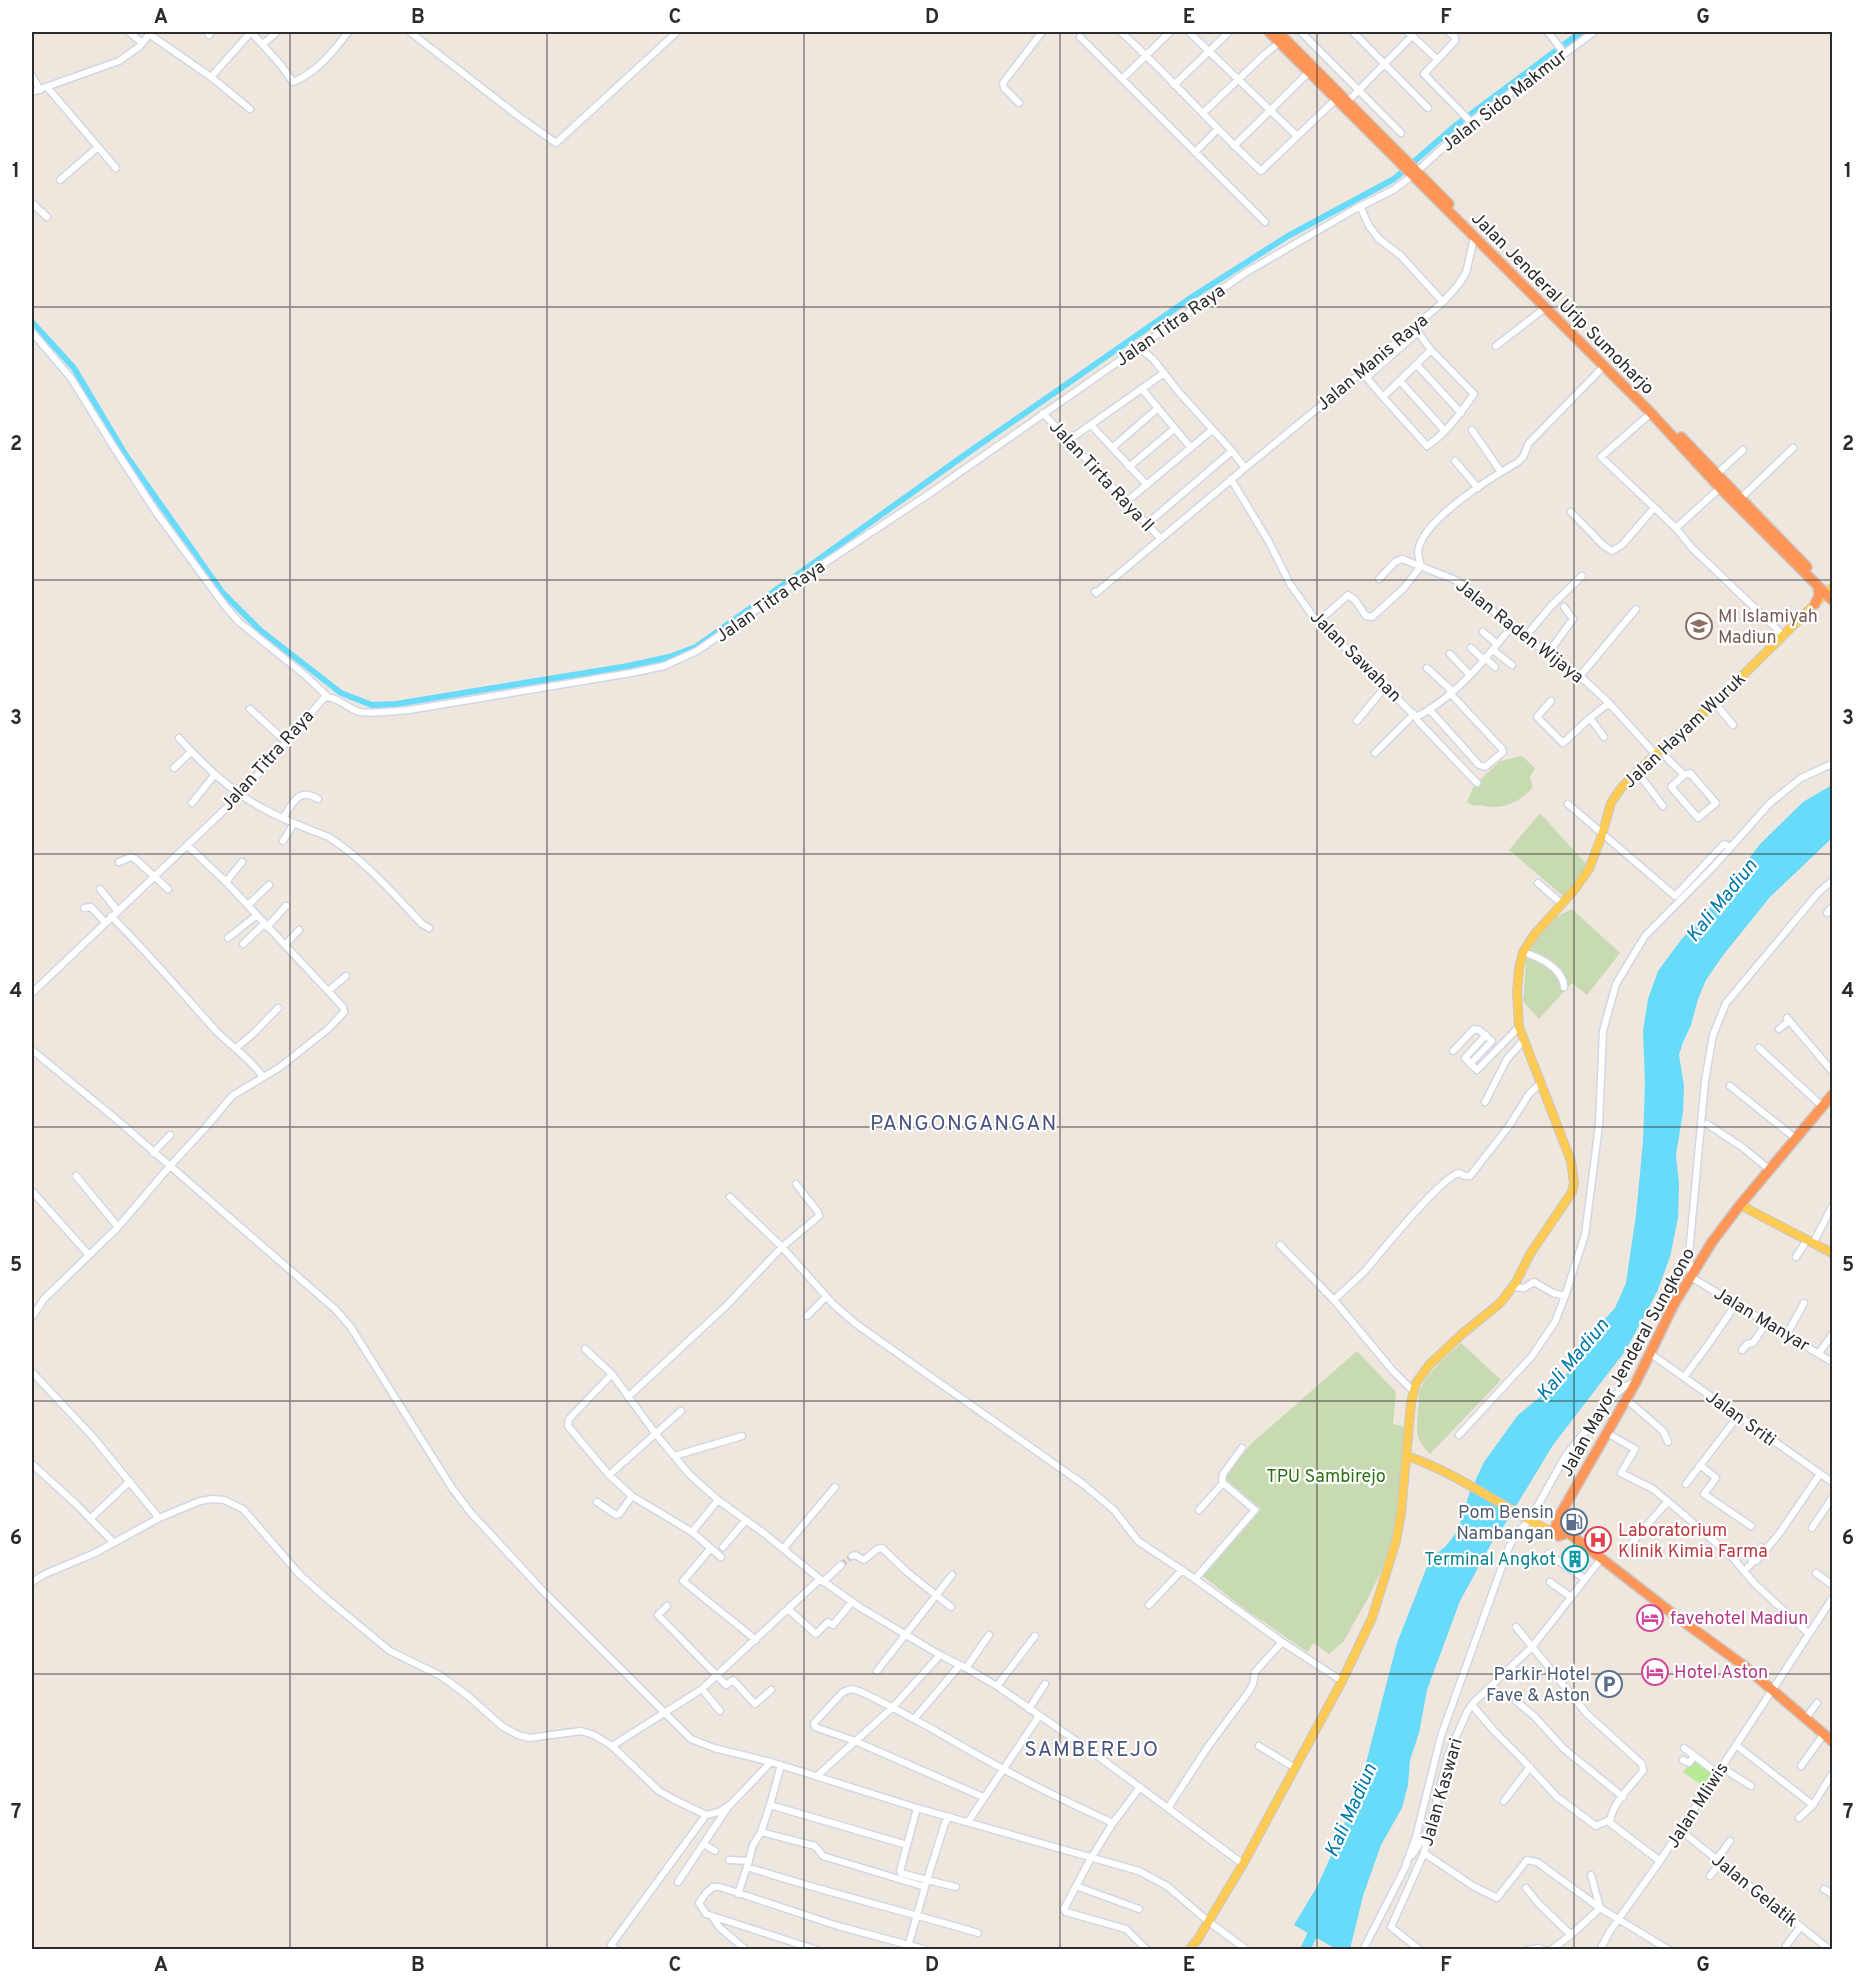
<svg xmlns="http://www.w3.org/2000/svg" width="1864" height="1981" font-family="Overpass,sans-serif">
	<rect width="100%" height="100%" fill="#efe6dd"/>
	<path fill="#b7ea95" d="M1695,1757l21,16 -10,15 -23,-16z"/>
	<path fill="#c8dab2" d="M1522,756l13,12 -5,9 3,10c-10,12 -24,20 -40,20 -8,0 -11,-3 -20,-1l-6,-4 7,-16 26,-25z
		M1540,813l47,52 -6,13 -17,19 -55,-47z
		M1572,909l48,44 -33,42 -15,-12 -33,36 -16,-18 3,-40 9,-20 21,-24z
		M1461,1343l40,37 -71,74c-15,-16 -14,-21 -12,-42 1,-7 0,-17 2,-23 8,-18 27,-33 41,-46z
		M1357,1351l39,41 -3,32 12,3 -10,98 -10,38 -18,37 -24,42 -14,12 -15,-11 -7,9 -69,-48 -35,-28 58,-67 -38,-32 29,-34z"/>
	<path fill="#67dbf9" d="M1832,785v53l-62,59 -46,57 -18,26 -8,19 -7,26 -8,17 -4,13 5,31 -1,26 -7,43 3,29 -1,34 -8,39 -13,35 -31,58 -73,95 -46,76 -16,23 -31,57 -33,89 -8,43 -9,27 -2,25 -6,23 -21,37 -18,51 -13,53h-14l-42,-24 24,-40 23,-52 26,-74 30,-116 33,-84 16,-13 13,-17 3,-14 8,-23 14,-30 34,-47 43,-35 25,-28 19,-33 10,-11 11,-25 10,-68 7,-74 2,-58 -2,-52 5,-32 10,-28 23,-31 31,-34 49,-63 42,-41z"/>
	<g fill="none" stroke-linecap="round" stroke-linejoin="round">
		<path stroke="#67dbf9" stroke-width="6" d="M32,322l42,46 51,86 97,138 38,38 81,63 31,12 24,-1 232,-38 41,-9 27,-10 273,-195 223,-155 96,-61 106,-57 61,-53 126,-94"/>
		<path stroke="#67dbf9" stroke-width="10" d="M1305,1950l13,-27"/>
		<path stroke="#c8c1ba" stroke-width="6" stroke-dasharray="6 3" stroke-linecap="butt" d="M841,1565l11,-9"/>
		<defs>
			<path id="minor" d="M129,32l13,11
				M251,32l29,32 13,18c23,-9 41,-31 55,-50
				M410,32l112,87 34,24 121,-111
				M1121,32c49,44 91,94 140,139l74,-71
				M1189,32l108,104
				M1301,32l100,101
				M1353,32l75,76
				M1408,32l29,27
				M1449,32l6,5v4l-31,33 47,48
				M1548,32l16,21
				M149,34l62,43 39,32
				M209,35l2,-3
				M1080,37l185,185
				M263,44l14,-12
				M32,76l8,14
				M211,77l40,-45
				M1122,79l48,-47
				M1174,85l55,-53
				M47,87l69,81
				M32,92l87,-31 21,-15 11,-14
				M1019,103l-15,-15 -1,-5 39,-51
				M1345,104l67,-68
				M1203,113l62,-59 15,-12
				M1234,146l74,-73
				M1195,152l23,-23
				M60,180l38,-33
				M32,203l15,14
				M1360,206l9,20 10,13 21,16 43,47
				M32,332l39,46 42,68 43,66 69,94 14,16 67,54 22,21
				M1496,346l49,-38
				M1417,365l44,48
				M1362,372l21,25 48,-47 -17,-23
				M1367,377l51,-45
				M1400,381l45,50
				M1142,389l49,59
				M1383,397l44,49c20,-13 33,-33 47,-52l-43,-44
				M1043,413l117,125
				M1651,413l-50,44 75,71 16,20 92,88
				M1091,425l56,60
				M1472,430l29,42
				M1069,440l95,-67
				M1112,448l46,-40
				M1455,461l23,27
				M1129,467l45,-38
				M1245,468l117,-96 81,-70 15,-17 8,-12 8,-35
				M1717,474l26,-24
				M1231,479l38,63 21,42 22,31 104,102c37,-18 70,-58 95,-90
				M1741,498l52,-50
				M1126,502l86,-72
				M1571,512l32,33 9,6 10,-6 32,-37
				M1147,524l85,-73
				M1676,528l44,-40
				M1421,566c-2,-6 -4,-13 -2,-19 8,-30 73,-70 99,-85l5,-5 6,-14 74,-76
				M1379,579l16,-17 7,-3 51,20 14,8 44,40 69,49 29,27 47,52
				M1095,592l1,1 149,-125 -13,-17 -55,-61 -24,-31 -15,-12
				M1319,621l29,-26 7,5 11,16 6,1 31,-28 18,-23
				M1483,632l14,12
				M1525,637l26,-31 31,-30
				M1471,648l13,12
				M1493,650l19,15
				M1549,652l24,-33 -9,-12
				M1450,654l20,21
				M1485,658l10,9
				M1427,668l25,23
				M1580,676l56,-67
				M1551,701l-14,16 26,26 27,-25
				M1714,702l19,23
				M250,709l36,33
				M1429,709l50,56 6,2 18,-15 -1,-3 -52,-56
				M1416,717l1,3 60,63
				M1357,721l28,-34
				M1604,737l-14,-19 19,-15
				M179,738c24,27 52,54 85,71 21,11 43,20 65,28 36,24 64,56 93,87l7,4
				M1662,749l5,9 17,17 6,-2 26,30 -18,15 -27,-31 13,-12
				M1375,753l39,-39
				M174,768l17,-16
				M1637,772l26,34
				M192,803l23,-29
				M1568,804l107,92 49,-52 7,3
				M283,818c10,-15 15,-31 35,-19
				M283,841l11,-18
				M119,862l12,-5 3,1 34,31
				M1832,881l-13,11 -93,111 -13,32 -8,46 -16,173 2,23 141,85
				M226,882l16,-20
				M1538,883l24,21
				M100,889l17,21
				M248,905l21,-20
				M84,908l7,-1 14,15
				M1827,913l5,-6
				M111,916c37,37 71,77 106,116 15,15 34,27 46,45
				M267,927l19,-21
				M228,938l29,-23
				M243,944l21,-20
				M285,945l14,-15
				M1523,952c16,5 40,16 41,35
				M328,991l18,-15
				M32,993l208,-198 84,-97c13,-3 23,11 36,14 16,2 33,-1 49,-2l222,-37 33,-7 33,-15 105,-73 124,-82 319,-223 110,-64 38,-19 19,-14 59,-54 123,-90
				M1787,1018l45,53
				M1779,1029l10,-8
				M1486,1035l-21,23 12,12 42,-43
				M236,1048l18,-15 24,-25
				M1759,1048l63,58
				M32,1050l84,69 219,190 15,17 102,162 19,25 73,79 147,147 23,9 57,14 146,46 222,63 28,15 42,36 38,28
				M1453,1051l21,-22 5,1 13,11 -22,23
				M1730,1086l65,52
				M1485,1102l22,-43 17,-19
				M1707,1124l35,23 28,23
				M153,1153l17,-18
				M76,1176l42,51
				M32,1191l57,64
				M730,1197l52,50 51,57 23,20 227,160 31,26 24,31 57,38 60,-69 -32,-27 -1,-3 1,-6 19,-26
				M1813,1243l19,-36
				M1280,1245l54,55 59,71 20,20
				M1796,1257l11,-17
				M1512,1287l12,1 10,-6 19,11 12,3
				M1334,1300c10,-10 21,-19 31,-29 16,-19 75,-93 94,-98l6,3h5l39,-50 20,-32 12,-11
				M807,1316l19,-19
				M32,1317l12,-18 74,-72 51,-60 38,-41 25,-30 48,-29 48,-38 16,-17 -1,-5 -117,-125 -39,-37
				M1787,1334l17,-31
				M585,1349l27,25 43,59 34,41 29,26 47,34 55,45 41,29 79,47 26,13 31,18 98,68 148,110
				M1742,1350l5,-6 6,-1 14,-21
				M1819,1353l13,-18
				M1651,1354l181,128
				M32,1372l61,65 66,81
				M612,1374l-43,45 -1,7 41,49 23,21 60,36 29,25
				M1685,1376l25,-34 26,-38
				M628,1397l98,-91 56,-59 37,-31 -1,-4 -22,-28
				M1626,1399l37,32 5,11
				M1607,1433l28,16 -14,24 32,16 31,26 48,42 23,27 54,50
				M1459,1435l73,-79 23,-34 10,-26 20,-61 14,-110 4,-94 13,-47 29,-48 69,-70 56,-63 31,-25 31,-14
				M674,1456l68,-20
				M32,1464l45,41 37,38
				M1700,1465l16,13 -12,16 47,32
				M609,1475l72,-64
				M1686,1484l52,-68
				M597,1502l19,13 3,-1 13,-18
				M1199,1510l24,-27
				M90,1519l40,-38
				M1812,1528l20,-30
				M692,1532l26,-32
				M1630,1545l38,-44
				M723,1547l23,-27
				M711,1548l-28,33 73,59
				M783,1549l52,-62
				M1548,1554l37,25
				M852,1556l3,-1 9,5 13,-11 5,-1 25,24 44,35
				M1753,1562l3,-1 23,-27 41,-60
				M1744,1571l9,-9 -2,-4 10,-11
				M1816,1573l16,12
				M1195,1579l87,63 60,39
				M32,1582l13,-8 50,-21 64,-35 41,-17 12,-2 12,1 19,9 57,66 26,23 64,53 51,25 27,20 35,31 15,8 11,3 52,-7 13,4 18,11 47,45 14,8 33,16 13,-3 11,-7 41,-43
				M823,1582l18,-17
				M1550,1582l21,15
				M1149,1605l33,-35
				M667,1606l-9,9 68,70 7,-5 22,24 16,-14
				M788,1609l28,25 12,-12 5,3 19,-23
				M1516,1627l71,87 55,50 1,7c-12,15 -32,33 -33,52l50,38
				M966,1668l23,-33
				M877,1671l75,-96
				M997,1686l38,-50
				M702,1689l18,22
				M1516,1701l18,15 29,32 60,49
				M1472,1705l23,27 26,26 36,39 39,29 13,-6
				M1029,1709l16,-25
				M915,1718l45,-53
				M1806,1718l11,-15
				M1736,1745l77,60 19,-31
				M612,1746l90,-57 118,-110
				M1259,1746l36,22
				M1684,1748l33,25
				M1683,1760l6,3 5,-7
				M1801,1766l23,-32
				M1721,1767l30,19
				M817,1776l76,-69 47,-52
				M1140,1787l-27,36 -22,35 -27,51 2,3 60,17 21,21
				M983,1797l-128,-56 -40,-14 -1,-4 29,-31 8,-3 8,2c51,23 97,53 146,79 35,19 71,36 108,53
				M1504,1801l26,-34
				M770,1805l137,40
				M1168,1808l39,-60 43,-58 3,-6 2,-12 27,-30
				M949,1817l-4,6 -18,57 29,7
				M1799,1818l14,-13
				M968,1822l71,-106
				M1680,1830l150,120
				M761,1832l54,14 8,10 102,31
				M704,1844l11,7
				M1424,1853l49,33 24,12 30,-38 10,2 63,46 69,42
				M1412,1855l16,-24
				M1717,1859l13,-18
				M729,1860l20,1
				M747,1867l6,-22 8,-13 9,-27 11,-40
				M1405,1867l11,-30 25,-101 68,-189 10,-17 10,-9 37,-66 50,-61 10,-8 9,-4
				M1591,1875l9,33
				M1710,1876l11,-14
				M678,1882l50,-75
				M1076,1886l63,23
				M1526,1888l12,15 33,32
				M1824,1889l8,5
				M738,1894l9,-27c77,25 154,43 231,66
				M712,1916l7,11 27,23
				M617,1950l-6,-5 95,-130
				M817,1950l-111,-36 -7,-11 7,-10 7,-6h7l118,39 89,24
				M907,1950l20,-70 -26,-7 -1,-2 17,-63
				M1363,1950l44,-86
				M1420,1950l-29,-23 33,-74 24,-98 19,-43 6,-9 59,-56 69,-88
				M1527,1950l12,-2 6,2
				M1551,1950l20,-15 29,-27
				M1600,1950l10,-19 50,-70 172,-262
				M1786,1950v-4l14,-19"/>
			<path id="major" d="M1740,1205l92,48
				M1407,1456c53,18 99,54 149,78
				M1189,1950l9,-11 45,-75 99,-183 30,-63 24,-77 5,-27 10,-111 5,-20 13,-18 33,-31 37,-30 9,-11 8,-11 14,-28 42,-62 2,-9 -3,-22 -52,-134 -2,-35 2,-23 4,-17 11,-17 41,-46 14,-20 13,-34 9,-32 10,-15 22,-22 82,-73 105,-104"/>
			<path id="highway" d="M1269,32l382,381 69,75 112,112
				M1278,32l171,172
				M1681,437l126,130
				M1815,604l4,-8 -1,-10
				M1556,1525l4,-1 5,2 -1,8 -5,2 -5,-6 7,-17 75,-131 38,-78 38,-62 28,-37 92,-110
				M1566,1531l111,86 66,48 89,76"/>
		</defs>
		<use href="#minor" stroke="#d2d7e6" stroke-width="9"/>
		<use href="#major" stroke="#c8c8c8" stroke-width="10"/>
		<use href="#highway" stroke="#c8c8c8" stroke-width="12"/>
		<use href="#minor" stroke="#fff" stroke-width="6"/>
		<use href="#major" stroke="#fdcb54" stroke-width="8"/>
		<use href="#highway" stroke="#ff9658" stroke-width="9"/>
	</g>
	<path fill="none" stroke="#2c2c2c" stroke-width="1.5" stroke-opacity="0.55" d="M290,32v1918M547,32v1918M804,32v1918M1060,32v1918M1317,32v1918M1574,32v1918M32,307h1800M32,580h1800M32,854h1800M32,1127h1800M32,1401h1800M32,1674h1800"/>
	<defs>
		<symbol id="school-ring" viewBox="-11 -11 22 22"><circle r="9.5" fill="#fff" stroke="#8d6e63" stroke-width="1.5"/><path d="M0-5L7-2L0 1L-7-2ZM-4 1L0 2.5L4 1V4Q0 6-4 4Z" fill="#8d6e63"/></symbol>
		<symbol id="fuel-ring" viewBox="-11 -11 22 22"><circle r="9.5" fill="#fff" stroke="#5c6f8a" stroke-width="1.5"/><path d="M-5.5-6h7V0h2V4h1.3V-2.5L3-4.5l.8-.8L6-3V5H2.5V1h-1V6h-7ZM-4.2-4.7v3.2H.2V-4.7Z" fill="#5c6f8a"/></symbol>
		<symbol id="hospital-ring" viewBox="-11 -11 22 22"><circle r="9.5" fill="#fff" stroke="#e0444e" stroke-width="1.5"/><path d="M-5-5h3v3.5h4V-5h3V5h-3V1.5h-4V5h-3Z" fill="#e0444e"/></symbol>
		<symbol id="building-ring" viewBox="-11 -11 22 22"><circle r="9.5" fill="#fff" stroke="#0f9aa8" stroke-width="1.5"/><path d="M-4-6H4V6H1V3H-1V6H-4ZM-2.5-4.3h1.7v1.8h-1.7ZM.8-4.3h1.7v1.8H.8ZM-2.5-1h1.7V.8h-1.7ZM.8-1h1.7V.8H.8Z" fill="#0f9aa8"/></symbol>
		<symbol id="hotel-ring" viewBox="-11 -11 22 22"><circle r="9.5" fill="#fff" stroke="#d1479c" stroke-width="1.5"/><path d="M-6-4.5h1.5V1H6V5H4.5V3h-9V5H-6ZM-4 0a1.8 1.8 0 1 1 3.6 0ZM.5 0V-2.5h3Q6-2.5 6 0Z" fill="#d1479c"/></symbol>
		<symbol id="parking-ring" viewBox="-11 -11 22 22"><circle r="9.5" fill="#fff" stroke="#5c6f8a" stroke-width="1.5"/><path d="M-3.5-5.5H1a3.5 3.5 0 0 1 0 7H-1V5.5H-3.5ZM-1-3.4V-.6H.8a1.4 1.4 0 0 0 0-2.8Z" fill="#5c6f8a"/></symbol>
	</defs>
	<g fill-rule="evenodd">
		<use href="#school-ring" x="1684" y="611" width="30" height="30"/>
		<use href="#fuel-ring" x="1559" y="1507" width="30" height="30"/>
		<use href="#hospital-ring" x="1583" y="1525" width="30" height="30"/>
		<use href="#building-ring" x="1560" y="1544" width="30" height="30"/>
		<use href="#hotel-ring" x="1635" y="1603" width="30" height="30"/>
		<use href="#hotel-ring" x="1640" y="1657" width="30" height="30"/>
		<use href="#parking-ring" x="1594" y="1669" width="30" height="30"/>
	</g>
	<g text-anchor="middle" stroke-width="4.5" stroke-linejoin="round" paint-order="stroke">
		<g font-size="18" fill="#2c2c2c" stroke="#fff">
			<text transform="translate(1504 100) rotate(-38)" y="6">Jalan Sido Makmur</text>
			<text transform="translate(1563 303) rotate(45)" y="6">Jalan Jenderal Urip Sumoharjo</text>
			<text transform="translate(1170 325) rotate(-35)" y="6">Jalan Titra Raya</text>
			<text transform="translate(1372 362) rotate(-40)" y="6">Jalan Manis Raya</text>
			<text transform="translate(1102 476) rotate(47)" y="6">Jalan Tirta Raya II</text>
			<text transform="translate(770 601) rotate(-35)" y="6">Jalan Titra Raya</text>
			<text transform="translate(1520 631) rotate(38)" y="6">Jalan Raden Wijaya</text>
			<text transform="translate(1356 656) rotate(45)" y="6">Jalan Sawahan</text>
			<text transform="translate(1684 730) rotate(-43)" y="6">Jalan Hayam Wuruk</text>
			<text transform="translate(267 760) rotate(-48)" y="6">Jalan Titra Raya</text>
			<text transform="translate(1762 1319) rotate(31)" y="6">Jalan Manyar</text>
			<text transform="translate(1627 1362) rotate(-61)" y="6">Jalan Mayor Jenderal Sungkono</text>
			<text transform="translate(1741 1418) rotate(36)" y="6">Jalan Sriti</text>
			<text transform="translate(1441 1792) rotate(-74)" y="6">Jalan Kaswari</text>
			<text transform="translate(1697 1805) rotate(-57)" y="6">Jalan Mliwis</text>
			<text transform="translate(1755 1890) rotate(39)" y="6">Jalan Gelatik</text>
		</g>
		<g font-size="18" fill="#785e54" stroke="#fff" text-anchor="start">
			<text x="1718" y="622">MI Islamiyah<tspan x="1718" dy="21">Madiun</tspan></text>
		</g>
		<g font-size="18" fill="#2d7114" stroke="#fff">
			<text x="1326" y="1482">TPU Sambirejo</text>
		</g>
		<g font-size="18" fill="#4e5e75" stroke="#fff" text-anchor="end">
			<text x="1554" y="1518">Pom Bensin<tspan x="1554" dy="21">Nambangan</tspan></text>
			<text x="1590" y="1680">Parkir Hotel<tspan x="1590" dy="21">Fave &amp; Aston</tspan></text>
		</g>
		<g font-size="18" fill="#be3a42" stroke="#fff" text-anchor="start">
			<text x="1618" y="1536">Laboratorium<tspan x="1618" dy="21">Klinik Kimia Farma</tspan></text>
		</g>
		<g font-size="18" fill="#0d838f" stroke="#fff" text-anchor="end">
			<text x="1556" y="1565">Terminal Angkot</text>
		</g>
		<g font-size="18" fill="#b23c85" stroke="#fff" text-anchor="start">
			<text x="1670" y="1624">favehotel Madiun</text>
			<text x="1674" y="1678">Hotel Aston</text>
		</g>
		<g font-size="20" font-style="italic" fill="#017aaa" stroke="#fff">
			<text transform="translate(1721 900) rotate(-51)" y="7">Kali Madiun</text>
			<text transform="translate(1572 1359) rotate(-50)" y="7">Kali Madiun</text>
			<text transform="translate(1350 1810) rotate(-66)" y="7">Kali Madiun</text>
		</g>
		<g font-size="21" letter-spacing="1.5" fill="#485581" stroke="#fff">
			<text x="964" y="1130">PANGONGANGAN</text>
			<text x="1092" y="1756">SAMBEREJO</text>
		</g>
	</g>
	<rect width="1864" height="1981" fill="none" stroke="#ffffff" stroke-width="66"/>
	<rect x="33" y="33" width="1798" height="1915" fill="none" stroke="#2c2c2c" stroke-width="2"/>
	<g font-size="20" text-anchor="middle" font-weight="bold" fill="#2c2c2c">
		<text x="161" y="23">A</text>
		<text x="418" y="23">B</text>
		<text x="675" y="23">C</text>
		<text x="932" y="23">D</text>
		<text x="1189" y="23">E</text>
		<text x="1446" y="23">F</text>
		<text x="1703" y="23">G</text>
		<text x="16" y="177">1</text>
		<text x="1848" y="177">1</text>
		<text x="16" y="450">2</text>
		<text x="1848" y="450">2</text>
		<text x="16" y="724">3</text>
		<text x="1848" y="724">3</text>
		<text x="16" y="997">4</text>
		<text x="1848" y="997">4</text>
		<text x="16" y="1271">5</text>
		<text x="1848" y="1271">5</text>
		<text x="16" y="1544">6</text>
		<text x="1848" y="1544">6</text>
		<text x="16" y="1818">7</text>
		<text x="1848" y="1818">7</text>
		<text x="161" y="1971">A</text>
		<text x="418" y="1971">B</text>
		<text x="675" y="1971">C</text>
		<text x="932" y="1971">D</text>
		<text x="1189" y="1971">E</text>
		<text x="1446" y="1971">F</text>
		<text x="1703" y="1971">G</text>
	</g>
</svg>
